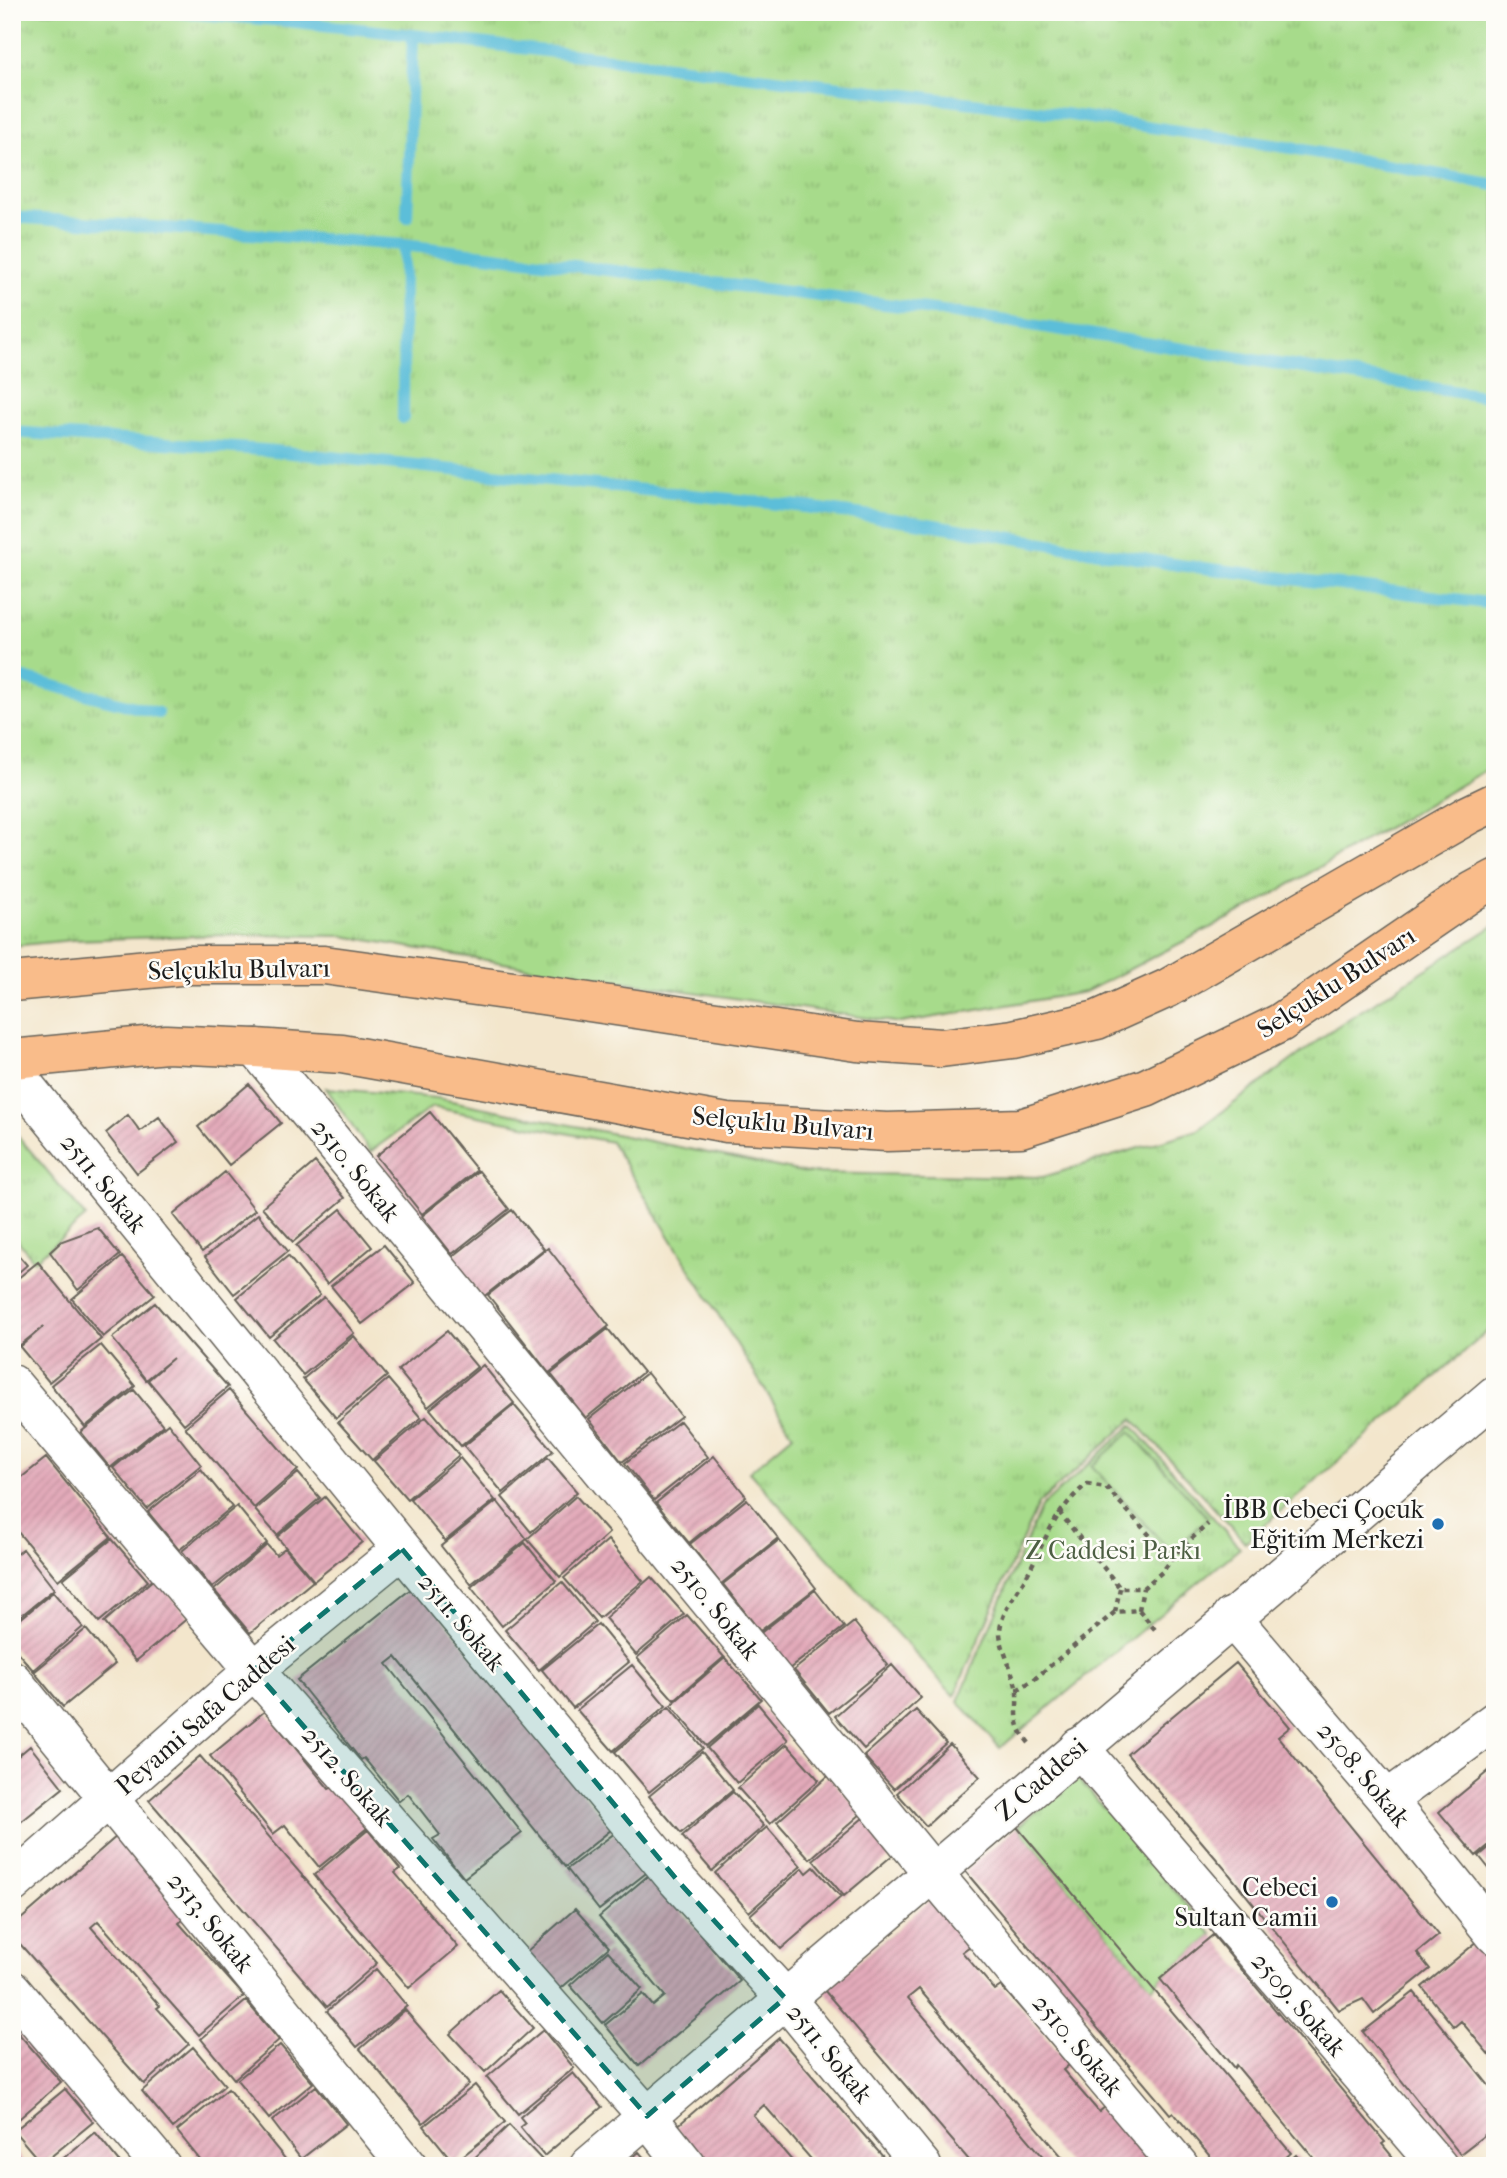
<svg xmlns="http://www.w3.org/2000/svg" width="1507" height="2178" font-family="'IM FELL French Canon',serif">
	<defs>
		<pattern id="grass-tufts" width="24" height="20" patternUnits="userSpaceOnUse" patternTransform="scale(1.75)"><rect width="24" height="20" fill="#a7db8b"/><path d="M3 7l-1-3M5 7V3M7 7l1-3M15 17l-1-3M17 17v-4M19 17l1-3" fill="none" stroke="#8fbb77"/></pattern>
		<pattern id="building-hatch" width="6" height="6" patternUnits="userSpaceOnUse" patternTransform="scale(1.75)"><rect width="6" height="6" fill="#e3aaba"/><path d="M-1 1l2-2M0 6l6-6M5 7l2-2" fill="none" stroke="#c2929f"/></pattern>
	</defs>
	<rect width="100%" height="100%" fill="#fdfcf7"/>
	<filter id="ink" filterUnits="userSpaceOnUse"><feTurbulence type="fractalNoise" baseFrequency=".0143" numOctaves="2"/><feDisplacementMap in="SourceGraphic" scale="14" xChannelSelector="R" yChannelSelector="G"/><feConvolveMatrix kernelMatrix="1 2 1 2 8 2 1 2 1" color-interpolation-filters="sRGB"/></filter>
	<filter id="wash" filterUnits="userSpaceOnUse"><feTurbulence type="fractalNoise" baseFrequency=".00686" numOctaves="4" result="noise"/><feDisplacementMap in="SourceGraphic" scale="28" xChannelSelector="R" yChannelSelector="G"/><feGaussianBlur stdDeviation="1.57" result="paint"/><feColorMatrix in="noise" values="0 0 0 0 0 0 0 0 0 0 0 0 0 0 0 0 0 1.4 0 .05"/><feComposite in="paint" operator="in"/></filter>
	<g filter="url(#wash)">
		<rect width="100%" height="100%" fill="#f3e6cc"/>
		<path fill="url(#grass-tufts)" stroke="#627c54" stroke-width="2" d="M12,12h1483v753l-244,142 -166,85 -185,31 -373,-56 -184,-31 -122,-1 -149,5 -60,6z
			M1495,925v400l-250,217 -112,-123 -95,85 -84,192 -205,-224 44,-37 -182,-293 -179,-35 -62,45 -44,-64 111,10 370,75 236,4 155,-47 138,-103z
			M12,1129l74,88 -52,44 -22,-28z
			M1132,1425l108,123 -240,200 -42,-47 83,-194z
			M1077,1777l136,158 -53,44 -8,9 -135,-161z"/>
		<path fill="#a7db8b" stroke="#627c54" stroke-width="2" d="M1130,1432l78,86 -37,34 -79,-86z"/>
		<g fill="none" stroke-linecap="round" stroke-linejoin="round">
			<path stroke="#5bbed9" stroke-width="12" d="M171,12l116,9 126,14 651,79 228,34 203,37
				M12,217l392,28 538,66 553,87
				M407,217l6,-182
				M403,418l1,-173
				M12,432l252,18 542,57 116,16 257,42 316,39
				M12,675l146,38"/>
		</g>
		<g id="blocks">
			<path fill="url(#building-hatch)" d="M249,1084l32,39 -52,42 -31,-38z
				M430,1112l47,58 -55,44 -46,-58z
				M128,1115l12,16 19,-14 19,25 -41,31 -31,-40z
				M315,1162l30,36 -52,44 -31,-35z
				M479,1171l30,38 -57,45 -30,-38z
				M225,1172l30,38 -53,42 -29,-37z
				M341,1209l31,38 -45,37 -31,-38z
				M512,1210l32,39 -62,49 -31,-40z
				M258,1214l30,37 -54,43 -29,-37z
				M98,1228l22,27 -42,35 -28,-38 12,-11z
				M384,1245l31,38 -53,41 -31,-38z
				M12,1248l15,17 -15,13z
				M548,1248l61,78 -60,47 -61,-78z
				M288,1256l32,39 -51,42 -32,-39z
				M122,1257l33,38 -52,42 -31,-38z
				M38,1262l63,77 -52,43 -29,-35 24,-21 -25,20 -7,-8v-55z
				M324,1297l30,36 -51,42 -30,-36z
				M155,1303l73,84 -44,37 -36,-44 25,-22 -27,22 -34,-42z
				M608,1329l35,43 -57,46 -35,-44z
				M447,1331l30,36 -49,40 -30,-37z
				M354,1336l33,40 -51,42 -33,-39z
				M101,1345l34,41 -50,41 -34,-42z
				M483,1365l31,38 -53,43 -31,-37z
				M647,1373l34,43 -59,46 -33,-43z
				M388,1379l33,39 -49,42 -34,-38z
				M134,1390l29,35 -53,43 -29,-36z
				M229,1390l69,80 -44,38 -69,-81z
				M514,1405l39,46 -50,42 -39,-47z
				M426,1417l33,38 -52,44 -33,-38z
				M680,1421l28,36 -54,43 -29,-37z
				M168,1423l33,42 -54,44 -34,-41z
				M714,1456l32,40 -57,47 -33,-40z
				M46,1458l65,79 -53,43 -46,-55v-40z
				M460,1458l35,42 -50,41 -35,-42z
				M548,1458l29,34 -46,40 -29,-35z
				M201,1469l31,38 -53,43 -31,-38z
				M298,1473l22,25 -43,37 -22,-25z
				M576,1496l33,37 -49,44 -33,-38z
				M325,1497l37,45 -48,39 -37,-44z
				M747,1499l31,39 -57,46 -31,-40z
				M497,1501l30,38 -56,45 -30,-38z
				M237,1506l30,37 -55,45 -30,-37z
				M112,1539l36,42 -49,41 -36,-43z
				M608,1540l35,41 -44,37 -35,-40z
				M779,1540l37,48 -56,43 -37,-47z
				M525,1543l31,38 -54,45 -31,-39z
				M267,1545l9,10 9,-7 28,33 -63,52 -36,-43z
				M23,1549l31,40 -42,34v-66z
				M651,1577l33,37 -48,41 -31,-37z
				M155,1578l34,39 -53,44 -32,-39z
				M562,1582l33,40 -56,48 -34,-40z
				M416,1585l196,244 -47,38 -169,-210 -9,7 135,169 -58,45 -31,-39 7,-4 -32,-41 -9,7 -35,-43 -3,2 -64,-80z
				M815,1590l29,37 -59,45 -28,-36z
				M53,1592l30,35 -50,43 -21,-24v-20z
				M687,1615l37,42 -50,43 -37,-42z
				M854,1622l34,43 -59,48 -35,-43z
				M598,1624l31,38 -56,46 -31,-38z
				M86,1629l29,35 -52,43 -29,-35z
				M725,1658l36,41 -55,47 -35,-41z
				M1236,1663l54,64 -12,10 161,198 -22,18 13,16 -56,45 -11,-15 -24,11 -114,-141 -98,-115z
				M632,1665l34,41 -53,45 -36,-41z
				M892,1665l29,33 -57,51 -29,-33z
				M758,1704l30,36 -51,43 -30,-35z
				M669,1707l34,41 -54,44 -34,-40z
				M916,1710l30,33 -52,46 -30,-33z
				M265,1711l64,78 4,-2 34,41 -48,39 -34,-42 -12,9 -63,-78z
				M787,1744l32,36 -49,44 -32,-36z
				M950,1744l30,33 -54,49 -29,-33z
				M30,1746l33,42 -51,41v-68z
				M702,1752l31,38 -52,43 -32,-37z
				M200,1756l177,207 -50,44 -178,-207z
				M1491,1769l4,4v67l-19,16 -37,-44z
				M828,1776l34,37 -52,46 -33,-37z
				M733,1792l31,34 -52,45 -30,-35z
				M863,1818l31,36 -50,42 -31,-36z
				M767,1827l34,39 -52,46 -34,-39z
				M1017,1827l274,326 -15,13h-58l-45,-54 -3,2 -205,-243z
				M368,1830l32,39 -5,4 63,74 -49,41 -95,-113z
				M619,1830l31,40 -51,40 -32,-41z
				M117,1836l70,80 -8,7 65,73 -45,39 -101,-114 -7,6 69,79 -3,2 32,36 -45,40 -132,-149v-8z
				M1495,1843v33l-16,-20z
				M814,1867l27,30 -60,52 -31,-34 53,-47 4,5z
				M650,1874l90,107 -101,85 -34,-41 38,-31 10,12 12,-10 -66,-79z
				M931,1900l39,46 -8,6 33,38 6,-4 38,43 30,36 -6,5 36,42 7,-6 51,60h-87l-151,-177 -11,9 143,168h-77l-150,-176z
				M575,1909l34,38 -50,43 -33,-38z
				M1213,1935l172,207 -3,2 18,22h-80l-84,-101 -2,3 -74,-89z
				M1478,1941l17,21v100l-34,-41 -7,6 -32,-40z
				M608,1951l34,38 -39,34 -33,-38z
				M376,1969l31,37 -50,41 -30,-36z
				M499,1990l34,38 -48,44 -35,-38z
				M1414,1992l81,101v34l-35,27 -97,-122z
				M246,2001l33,39 -45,39 -33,-40z
				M405,2010l64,74 -46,39 -63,-74z
				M12,2026l49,56 -49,43z
				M543,2030l31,38 -56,46 -31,-37z
				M779,2038l112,128h-74l-53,-61 -11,10 41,48 -3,3h-82l-34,-38z
				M280,2045l33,38 -44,36 -32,-39z
				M193,2047l32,38 -52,43 -31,-37z
				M573,2073l29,34 -58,49 -24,-29 5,-4 -5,-6z
				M475,2085l30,37 -51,41 -30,-37z
				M316,2086l30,38 -45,35 -29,-38z
				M65,2089l28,33 -51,42 -28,-33z
				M228,2089l63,77h-86l-28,-35z
				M509,2125l34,36 -6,5h-71z
				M95,2132l28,34h-69z
				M12,2148l15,18h-15z
				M639,2152l12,14h-28z
				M1296,2155l9,11h-22z"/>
		</g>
	</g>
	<g filter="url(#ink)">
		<use href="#blocks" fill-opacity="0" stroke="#67635a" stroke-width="2"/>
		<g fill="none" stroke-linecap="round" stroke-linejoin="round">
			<defs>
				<path id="minor" d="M256,1048l676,824 247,294
					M12,1070l390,479 275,331 108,118 137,168
					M12,1384l242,286 393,446 40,50
					M1231,1617l156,183 108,135
					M12,1680l396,486
					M1079,1747l359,419
					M1387,1800l108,-79
					M12,1884l242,-214 148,-121
					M12,1990l149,176"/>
				<path id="tertiary" d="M589,2166l906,-771"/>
				<path id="primary" d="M12,982l178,-17h134l218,30 315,47 84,6 72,-9 84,-19 71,-32 300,-173 27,-13
					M12,1059l154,-15 90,4 86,6 385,69 160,9 134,-4 125,-40 134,-65 193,-132 22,-12"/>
			</defs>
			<use href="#minor" stroke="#67635a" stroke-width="41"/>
			<use href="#tertiary" stroke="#67635a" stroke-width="41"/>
			<use href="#primary" stroke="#67635a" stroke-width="41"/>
			<path stroke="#67635a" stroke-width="4.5" stroke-dasharray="5 5" stroke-linecap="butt" d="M1059,1512l61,76h23l19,-16 18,-23 28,-25
				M1139,1610l18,22
				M1139,1610l4,-22
				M1115,1612l5,-24
				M1017,1690l15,-9 83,-69 24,-2
				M1029,1743c-16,-19 -11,-29 -12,-51 -2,-18 -18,-46 -17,-62 2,-19 16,-37 26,-53 19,-36 28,-66 61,-93l19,3 65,72"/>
			<use href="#minor" stroke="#fff" stroke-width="38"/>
			<use href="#tertiary" stroke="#fff" stroke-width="38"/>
			<use href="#primary" stroke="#f9bc8a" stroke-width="38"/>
		</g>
	</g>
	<path fill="#0f766e" fill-opacity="0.2" stroke="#0f766e" stroke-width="5" stroke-dasharray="14 9" stroke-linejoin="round" d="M402,1549l275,331 108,118 -138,118 -393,-446z"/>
	<g fill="#1f6fb2" stroke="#fdfcf7" stroke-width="2.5">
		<circle cx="1438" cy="1524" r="7"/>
		<circle cx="1332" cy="1902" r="7"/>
	</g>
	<g text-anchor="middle" stroke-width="5" stroke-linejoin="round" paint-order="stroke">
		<g font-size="26" fill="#1c1c1c" stroke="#fdfcf7">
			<text transform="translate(239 969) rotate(-1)" y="9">Selçuklu Bulvarı</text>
			<text transform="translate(1336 982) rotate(-33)" y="9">Selçuklu Bulvarı</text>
			<text transform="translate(783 1123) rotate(5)" y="9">Selçuklu Bulvarı</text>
			<text transform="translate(356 1170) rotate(51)" y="9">2510. Sokak</text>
			<text transform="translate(104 1183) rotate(51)" y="9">2511. Sokak</text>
			<text transform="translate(716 1608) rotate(51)" y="9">2510. Sokak</text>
			<text transform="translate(462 1622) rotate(50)" y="9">2511. Sokak</text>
			<text transform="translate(205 1715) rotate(-41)" y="9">Peyami Safa Caddesi</text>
			<text transform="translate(1364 1774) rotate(50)" y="9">2508. Sokak</text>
			<text transform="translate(348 1776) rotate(49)" y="9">2512. Sokak</text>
			<text transform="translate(1041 1779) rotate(-41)" y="9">Z Caddesi</text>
			<text transform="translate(211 1922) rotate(51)" y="9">2513. Sokak</text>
			<text transform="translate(1299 2004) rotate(49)" y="9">2509. Sokak</text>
			<text transform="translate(1078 2045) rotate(50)" y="9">2510. Sokak</text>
			<text transform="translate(830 2053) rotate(51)" y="9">2511. Sokak</text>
		</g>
		<g font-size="26" fill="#1c1c1c" stroke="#fdfcf7" text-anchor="end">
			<text x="1424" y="1518">İBB Cebeci Çocuk<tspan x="1424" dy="30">Eğitim Merkezi</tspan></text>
			<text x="1318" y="1896">Cebeci<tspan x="1318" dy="30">Sultan Camii</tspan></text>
		</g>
		<g font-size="26" fill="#4d5f43" stroke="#fdfcf7">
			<text x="1113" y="1559">Z Caddesi Parkı</text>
		</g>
	</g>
	<rect width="1507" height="2178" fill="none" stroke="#fdfcf7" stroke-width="42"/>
</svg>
